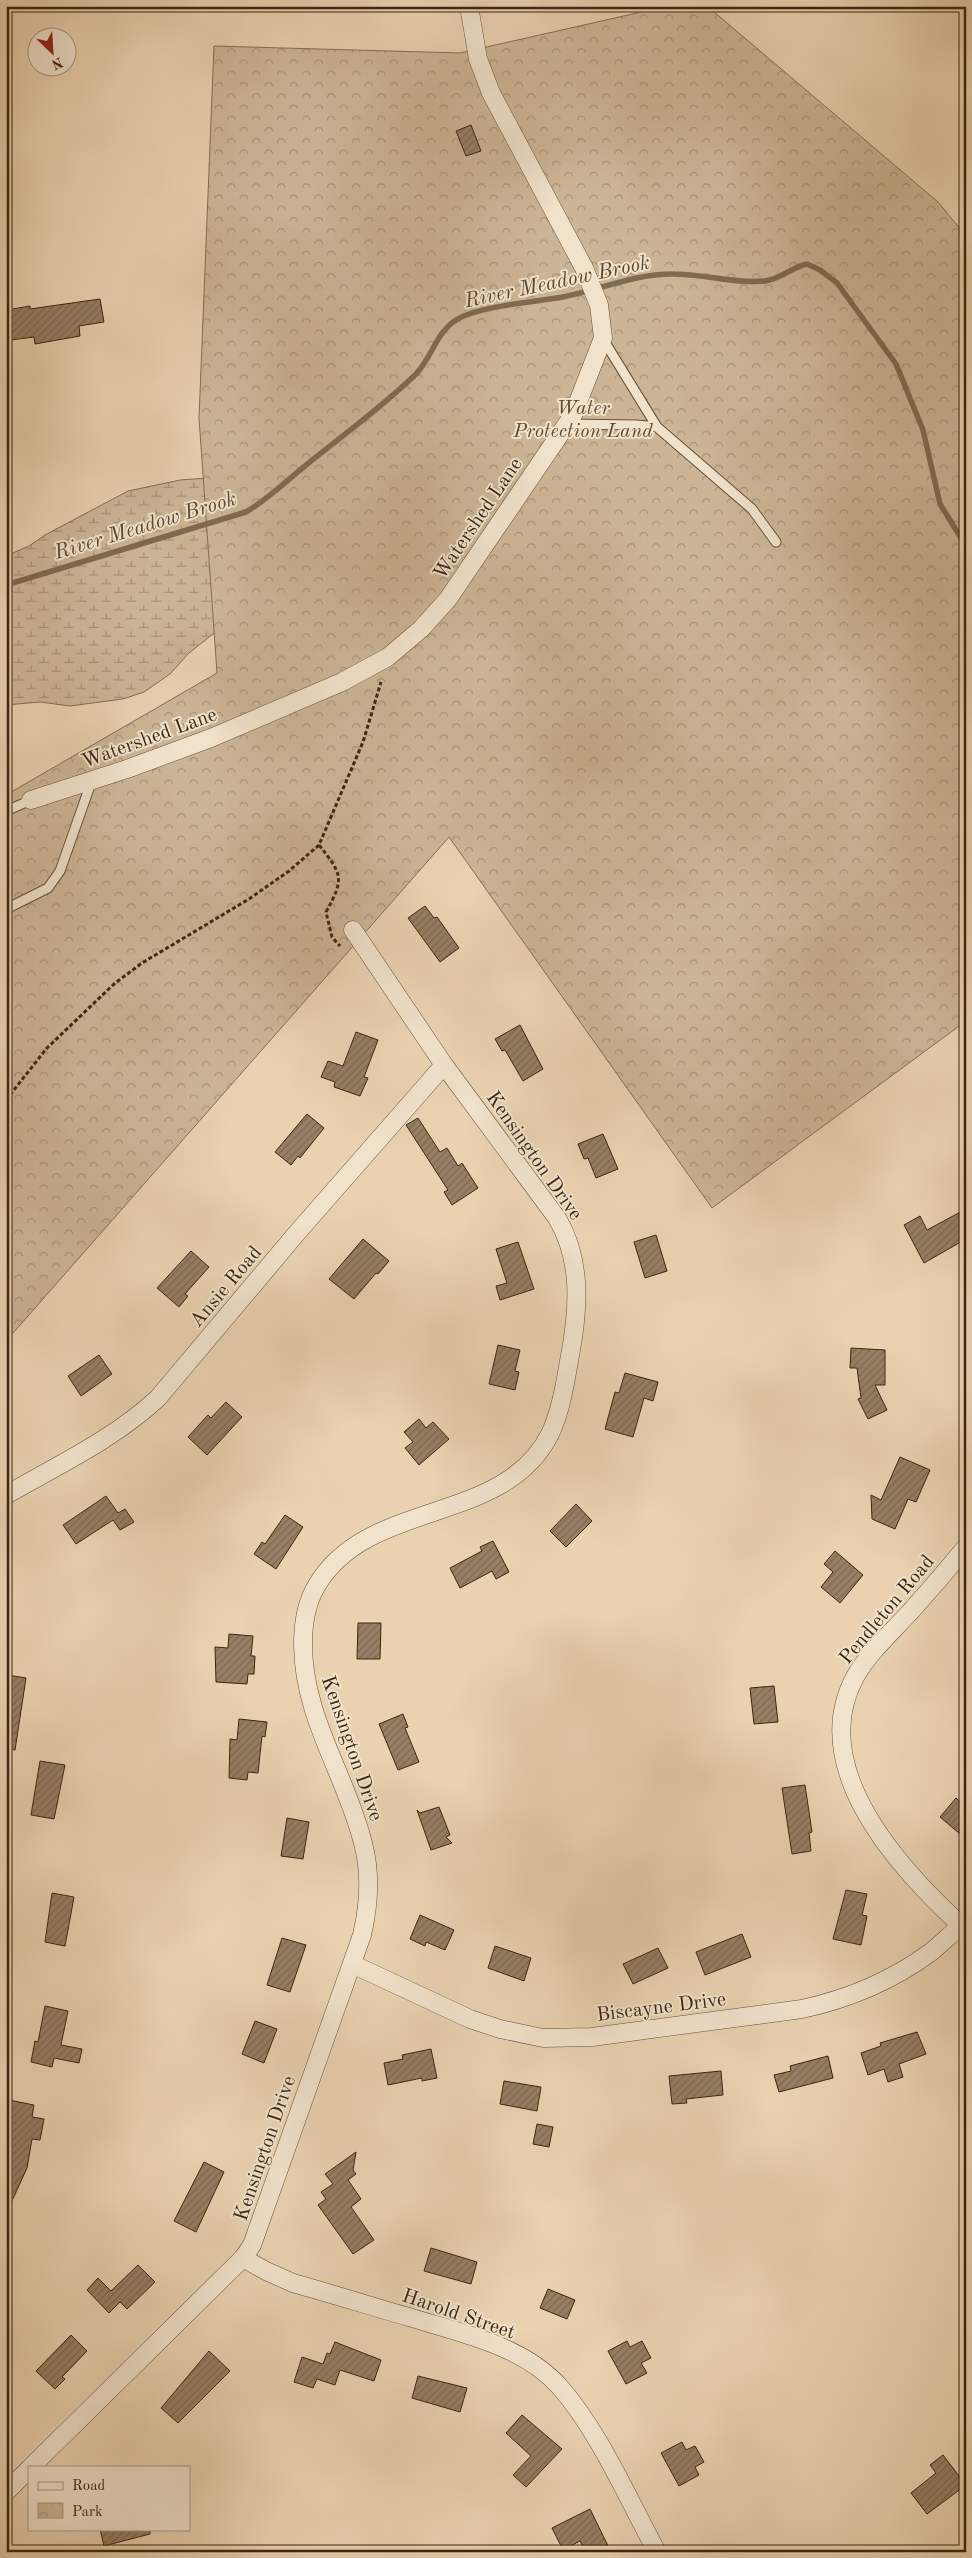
<svg xmlns="http://www.w3.org/2000/svg" width="972" height="2558" font-family="'Old Standard TT',serif">
	<defs>
		<pattern id="wetland-marsh" width="20" height="14" patternUnits="userSpaceOnUse" patternTransform="scale(1.25)"><rect width="20" height="14" fill="#ccb596"/><path d="M1 5h8M5 5V1M11 12h8M15 12V8" fill="none" stroke="#a79379"/></pattern>
		<pattern id="park-crowns" width="20" height="18" patternUnits="userSpaceOnUse" patternTransform="scale(1.25)"><rect width="20" height="18" fill="#ccb596"/><path d="M2 6a3 3 0 1 1 6 0M12 15a3 3 0 1 1 6 0" fill="none" stroke="#a79379"/></pattern>
		<pattern id="building-hatch" width="6" height="6" patternUnits="userSpaceOnUse" patternTransform="scale(1.25)"><rect width="6" height="6" fill="#967f64"/><path d="M-1 1l2-2M0 6l6-6M5 7l2-2" fill="none" stroke="#7c6851"/></pattern>
	</defs>
	<rect width="100%" height="100%" fill="#ead2b1"/>
	<filter id="stains"><feTurbulence type="fractalNoise" baseFrequency=".004" numOctaves="4"/><feColorMatrix values="0 0 0 0 .2 0 0 0 0 .09 0 0 0 0 .02 0 0 0 .5 -.17"/></filter>
	<radialGradient id="worn" r=".72"><stop offset=".6" stop-color="#630" stop-opacity="0"/><stop offset="1" stop-color="#630" stop-opacity=".3"/></radialGradient>
	<path fill="url(#wetland-marsh)" stroke="#846e53" d="M208,478l34,144 -29,12 -24,19 -19,21 -26,18 -21,7 -53,7 -30,-4 -34,3v-149l23,-10 16,-11 83,-44 52,-11z"/>
	<path fill="url(#park-crowns)" stroke="#846e53" d="M668,6h39l231,196 28,34v785l-254,187 -263,-371 -443,504v-546l211,-122 -18,-255 15,-372 246,7z"/>
	<g fill="none" stroke-linecap="round" stroke-linejoin="round">
		<path stroke="#806a50" stroke-width="5.5" d="M6,585l240,-73c22,-13 39,-30 59,-46 38,-31 76,-58 111,-92 16,-17 20,-41 40,-54 22,-14 79,-18 107,-23 37,-7 73,-24 111,-23 30,0 61,10 91,7 16,-2 27,-14 42,-17l13,6 17,13 59,81 27,66 17,74 26,42"/>
	</g>
	<path fill="url(#building-hatch)" stroke="#3b2610" d="M471,125l10,26 -15,5 -10,-25z
		M100,299l4,23 -25,4 1,10 -45,8 -1,-7 -23,3 -4,-30 23,-4v3z
		M425,906l9,12 3,-1 22,31 -19,14 -32,-44z
		M520,1025l23,44 -20,12 -18,-31 -3,1 -7,-12z
		M356,1032l22,8 -14,37 4,1 -8,18 -26,-9 1,-5 -14,-5 7,-16 15,5z
		M307,1114l17,14 -24,30 -2,-2 -7,9 -16,-13z
		M418,1118l22,34 7,-4 11,18 4,-3 16,25 -26,17 -8,-13 4,-2 -42,-65z
		M603,1134l15,35 -22,9 -8,-20 -4,1 -6,-15z
		M966,1209v30l-42,24 -20,-38 16,-9 7,14z
		M656,1235l11,36 -22,7 -11,-36z
		M363,1239l26,22 -11,13 -2,-1 -22,26 -25,-20z
		M518,1242l16,47 -34,11 -4,-14 11,-3 -11,-34z
		M191,1251l18,16 -24,27 3,2 -9,11 -22,-19z
		M498,1345l22,5 -5,21 4,1 -4,18 -26,-6z
		M851,1348l34,2v35h-10l12,25 -19,9 -10,-20 3,-1 -4,-30h-7z
		M99,1355l13,19 -31,22 -13,-20z
		M625,1373l33,9 -5,19 -9,-3 -11,39 -28,-8 10,-37 4,1z
		M226,1402l16,15 -35,38 -19,-18 20,-22 3,3z
		M419,1419l7,9 7,-6 16,17 -30,26 -14,-17 8,-6 -9,-10z
		M900,1457l30,13 -14,32 -8,-3 -13,30 -23,-10 -1,-24 10,5z
		M106,1496l12,17 7,-4 9,13 -14,8 -7,-10 -37,24 -13,-19z
		M576,1504l16,17 -26,26 -16,-16z
		M285,1515l18,12 -27,42 -22,-15 8,-12 3,2z
		M493,1541l16,31 -13,7 -4,-8 -32,17 -10,-20 32,-17 -2,-4z
		M835,1551l28,24 -23,28 -19,-16 12,-15 -9,-8z
		M358,1623h23l-1,36h-23z
		M229,1634l24,2 -2,20h4l-1,18h-6l-1,10 -31,-2 -1,-35 13,1z
		M8,1675l18,3 -11,72 -9,-1z
		M774,1686l4,36 -24,2 -4,-36z
		M403,1714l5,13 -3,1 14,34 -21,8 -19,-46z
		M239,1719l28,3 -2,15 -3,-1 -4,37 -10,-1 -1,8 -18,-2 1,-39 7,1z
		M40,1761l25,4 -11,54 -23,-4z
		M805,1785l7,47 -3,1 2,18 -19,3 -10,-66z
		M956,1798l10,9v32l-26,-22z
		M439,1807l11,28 -4,2 6,6 -21,7 -14,-40 3,3z
		M287,1818l22,4 -6,37 -22,-3z
		M846,1890l21,4 -5,21 5,1 -6,29 -28,-6z
		M52,1893l22,4 -9,49 -20,-4z
		M420,1915l34,15 -9,20 -19,-8 -1,4 -15,-7z
		M742,1934l9,23 -46,18 -9,-23z
		M282,1938l24,7 -16,47 -23,-7z
		M495,1946l36,12 -7,23 -36,-13z
		M658,1948l10,20 -35,16 -10,-20z
		M45,2006l23,5 -7,34 21,4 -3,14 -25,-5 -2,9 -21,-5 4,-21 3,1z
		M255,2021l22,8 -13,34 -22,-9z
		M917,2032l9,22 -27,10 4,13 -15,5 -4,-13 -16,6 -7,-22 20,-7 -1,-3z
		M431,2049l6,29 -15,3v-3l-34,7 -4,-22 19,-4 -1,-4z
		M828,2056l5,22 -54,14 -5,-17 17,-4 -1,-5z
		M721,2071l2,24 -37,4 1,4 -15,1 -3,-28z
		M504,2081l37,6 -4,24 -37,-7z
		M9,2100l25,5 -2,12 12,2 -4,21 -8,-1 -5,29 -21,46v-98z
		M537,2124l16,3 -4,20 -16,-3z
		M356,2152l-3,18 3,4 -8,6 13,19 -10,8 23,33 -21,14 -35,-49 8,-6 -5,-7 12,-8 -8,-10z
		M204,2162l20,10 -28,60 -22,-11z
		M431,2248l46,14 -6,22 -47,-13z
		M138,2265l17,17 -28,27 -7,-7 -11,11 -22,-23 11,-12 13,13z
		M548,2289l27,11 -8,19 -27,-11z
		M71,2335l16,16 -25,26 3,2 -10,10 -19,-18z
		M627,2341l3,6 12,-6 9,17 -10,5 6,10 -21,11 -18,-33z
		M335,2342l46,18 -7,21 -34,-11 -5,15 -18,-6 -4,9 -19,-6 8,-25 21,7 4,-11 3,1z
		M209,2351l21,20 -52,52 -17,-15z
		M418,2376l49,12 -7,24 -48,-14z
		M522,2415l40,34 -36,38 -13,-12 18,-19 -25,-23z
		M682,2442l4,8 9,-4 9,16 -9,5 4,8 -20,11 -18,-33z
		M943,2455l23,30 -39,29 -16,-21 25,-20 -6,-8z
		M590,2509l21,43h-25l-6,-11 -17,9 -11,-22z
		M100,2529h50v5l-46,12z"/>
	<g fill="none" stroke-linecap="round" stroke-linejoin="round">
		<defs>
			<path id="service" d="M603,339l54,88
				M567,424l69,1 21,2 95,82 24,33
				M6,811l25,-11
				M6,909l42,-21 12,-17 32,-91"/>
			<path id="minor" d="M31,800l96,-31 84,-31 131,-56 46,-25 33,-28 27,-30 125,-184 30,-77 -4,-33 -15,-37 -93,-175 -13,-34 -9,-53
				M6,1495c52,-30 108,-56 152,-97l138,-164 148,-169
				M966,1547c-18,22 -36,43 -55,64 -19,21 -42,41 -56,66 -50,93 48,196 111,253
				M352,1964l118,55 30,10 43,9 49,-1 210,-28c46,-10 91,-29 129,-57 12,-10 23,-21 35,-30
				M243,2258l23,13 27,12c39,11 78,23 116,34 51,16 113,28 150,69 40,45 69,113 98,166
				M31,2467l212,-209 9,-13 110,-310c7,-30 9,-62 1,-92 -17,-68 -60,-126 -60,-199 0,-21 3,-41 14,-59 52,-87 187,-59 233,-151 12,-25 16,-57 21,-84 8,-45 10,-92 -14,-132l-113,-153 -91,-135
				M6,2492l23,-23"/>
		</defs>
		<use href="#service" stroke="#675138" stroke-width="11"/>
		<use href="#minor" stroke="#675138" stroke-width="19"/>
		<path stroke="#3b2610" stroke-width="3" stroke-dasharray="4 2.5" stroke-linecap="butt" d="M319,845c23,29 26,33 7,67l6,25 8,9
			M6,1100l41,-52 67,-64 28,-21 107,-64 40,-28 30,-26 44,-103 18,-60"/>
		<use href="#service" stroke="#f1e2cc" stroke-width="9"/>
		<use href="#minor" stroke="#f1e2cc" stroke-width="18"/>
	</g>
	<g text-anchor="middle" stroke-width="4" stroke-linejoin="round" paint-order="stroke">
		<g font-size="20" font-style="italic" fill="#5f4a32" stroke="#f1e2cc">
			<text x="583" y="414">Water<tspan x="583" dy="23">Protection Land</tspan></text>
		</g>
		<g font-size="20" fill="#3b2610" stroke="#f1e2cc">
			<text transform="translate(477 518) rotate(-56)" y="7">Watershed Lane</text>
			<text transform="translate(149 737) rotate(-20)" y="7">Watershed Lane</text>
			<text transform="translate(535 1155) rotate(55)" y="7">Kensington Drive</text>
			<text transform="translate(225 1286) rotate(-50)" y="7">Ansie Road</text>
			<text transform="translate(886 1609) rotate(-50)" y="7">Pendleton Road</text>
			<text transform="translate(353 1748) rotate(71)" y="7">Kensington Drive</text>
			<text transform="translate(661 2006) rotate(-7)" y="7">Biscayne Drive</text>
			<text transform="translate(264 2148) rotate(-71)" y="7">Kensington Drive</text>
			<text transform="translate(459 2313) rotate(19)" y="7">Harold Street</text>
		</g>
		<g font-size="21" font-style="italic" fill="#5e4830" stroke="#f1e2cc">
			<text transform="translate(557 281) rotate(-12)" y="7">River Meadow Brook</text>
			<text transform="translate(145 525) rotate(-17)" y="7">River Meadow Brook</text>
		</g>
	</g>
	<rect width="972" height="2558" fill="none" stroke="#ead2b1" stroke-width="25"/>
	<rect x="8" y="8" width="957" height="2543" fill="none" stroke="#3b2610" stroke-width="2.5"/>
	<rect x="12" y="12" width="947" height="2533" fill="none" stroke="#3b2610"/>
	<rect x="28" y="2466" width="162" height="65" fill="#f1e2cc" stroke="#a89781"/>
	<rect x="38" y="2482" width="25" height="8" fill="#f1e2cc" stroke="#a89781"/>
	<text x="72" y="2490" font-size="15" fill="#3b2610">Road</text>
	<rect x="38" y="2503" width="25" height="15" fill="url(#park-crowns)" stroke="#a89781"/>
	<text x="72" y="2516" font-size="15" fill="#3b2610">Park</text>
	<g transform="translate(52 52) rotate(155)"><circle r="24" fill="#f1e2cc" stroke="#a89781"/>
	<path d="M0-4L9 19L0 12L-9 19Z" fill="#8f2418"/>
	<text y="-8" font-size="14" font-weight="bold" text-anchor="middle" fill="#3b2610">N</text>
	</g>
	<rect width="100%" height="100%" filter="url(#stains)"/>
	<rect width="100%" height="100%" fill="url(#worn)"/>
</svg>
